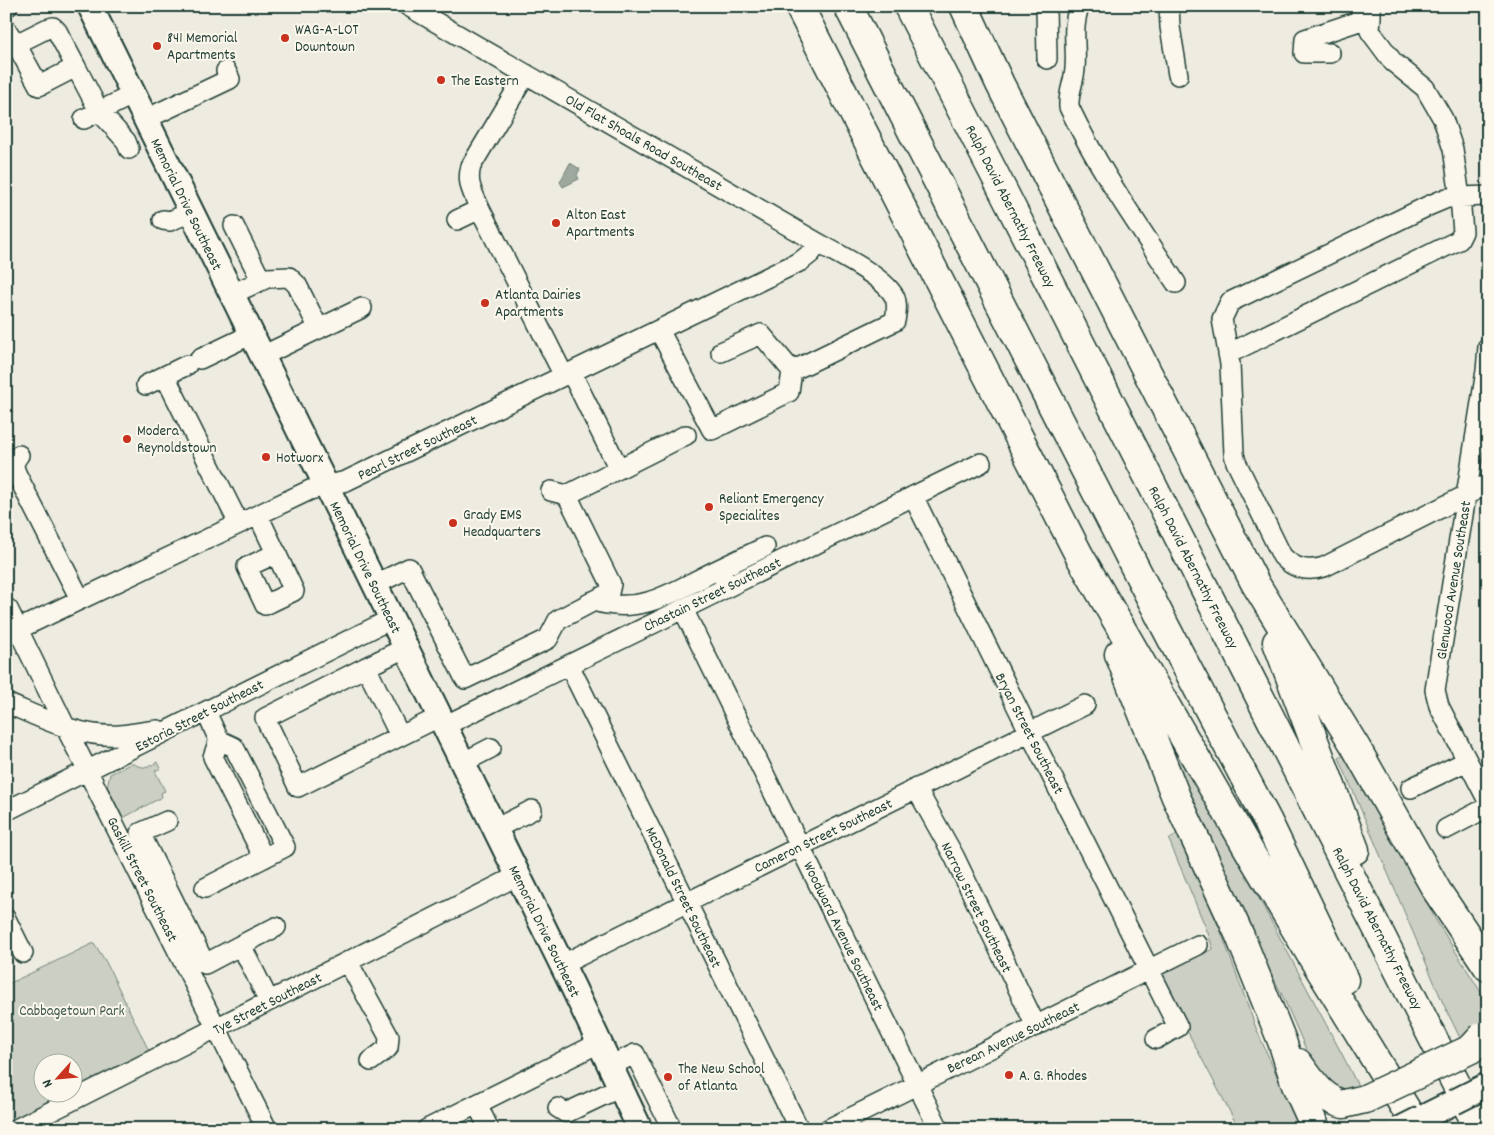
<svg xmlns="http://www.w3.org/2000/svg" width="1494" height="1135" font-family="Dekko,sans-serif">
	<rect width="100%" height="100%" fill="#eeece1"/>
	<filter id="ink" filterUnits="userSpaceOnUse"><feTurbulence type="fractalNoise" baseFrequency=".02" numOctaves="2"/><feDisplacementMap in="SourceGraphic" scale="10" xChannelSelector="R" yChannelSelector="G"/><feConvolveMatrix kernelMatrix="1 2 1 2 8 2 1 2 1" color-interpolation-filters="sRGB"/></filter>
	<g filter="url(#ink)">
		<path fill="#cbcfc4" stroke="#75867c" d="M1166,724l177,332 18,36 -12,3 -30,-16 -35,-80 -52,-105 -71,-167z
			M1344,755l74,125 16,37 48,77 4,16 -3,10 -6,9 -15,13 -19,-39 -104,-245z
			M157,762l4,6 -6,3 10,20 -4,2 1,4 -39,21 -16,-32 3,-12 22,-11c10,6 16,5 25,-1z
			M1179,832l41,97 36,99 44,101h-61l-82,-155 56,-25 -5,-16 -39,-93z
			M94,943l12,19 44,91 -77,38 -1,-29h-30v30l28,1 -64,31v-139z"/>
		<path fill="#9fa89f" stroke="#6c7d74" d="M570,163l10,6 -3,6 2,4 -16,8 -3,-5z"/>
		<g fill="none" stroke-linecap="round" stroke-linejoin="round">
			<defs>
				<path id="minor" d="M408,6l410,237c20,11 69,35 77,55 3,7 1,16 0,23l-103,50 -31,-37 -40,18
					M1046,6l1,53
					M1079,6c-8,26 -2,38 -4,63 -1,13 -7,24 -6,38 30,63 69,118 107,176
					M1169,6l1,21 8,48
					M1358,6l13,11 -1,14 23,31 32,26 18,31 10,30 7,48 28,-1
					M6,7l2,-1
					M6,29l10,15 23,42 37,-19 23,44 27,30 3,8
					M16,44l30,-15 7,-2 4,4 19,36
					M1330,53h-26l1,-14 66,-22v-10
					M526,74l-55,92c-5,17 2,27 9,43l84,167
					M84,119l50,-25
					M146,119l84,-40 -4,-8
					M163,220l7,1 21,-9
					M457,220l23,-11
					M234,226l27,54
					M232,294l35,-16 22,-1 8,8 22,44
					M659,330l53,100 77,-38 3,-21
					M1488,347l-2,24 -51,319 4,16 49,95
					M1228,354l231,-114 4,-8 -3,-35 -13,1 -19,8 -198,96 -8,17 8,45 4,90 2,8 46,94c12,13 25,16 42,11l164,-83
					M262,356l100,-48
					M200,359l52,-25
					M571,372l48,97
					M165,376l74,148
					M146,385l41,-20
					M19,455c-6,8 -6,11 -2,20l63,124
					M551,491l16,4 119,-60
					M913,496l112,227 153,304 -22,12
					M258,515l36,76 -29,14 -18,-38 30,-14
					M719,569l46,-22
					M374,585l35,-17 56,111 83,-40 10,-19 51,-27 2,-9 -44,-89
					M593,601c51,15 82,-11 126,-32l9,18
					M6,608l2,1 58,119 201,401
					M683,609l256,520
					M6,635l304,-145 36,-9 455,-220 10,-8 7,-10
					M569,665l230,464
					M366,667l39,-19
					M6,703c36,15 73,35 114,32 12,-1 25,-4 38,-5
					M444,726l537,-263
					M400,736l-34,-69 -101,51 33,69 141,-70
					M219,740l-6,17 51,101
					M462,763l29,-15
					M916,788l38,68 82,170
					M1411,788l56,-27
					M6,811l385,-192
					M167,821l-27,12 65,131 36,-19 28,56
					M495,829l37,-19
					M1446,829l42,-22
					M205,888l80,-41 -51,-100 -15,-7 -13,-28
					M6,919l17,34
					M241,945l35,-18
					M348,962l41,75 -1,11 -17,13
					M561,965l524,-260
					M610,1066l25,-12 37,75
					M477,1104l12,25
					M558,1108l8,5 55,-26
					M16,1129l501,-253
					M427,1129l172,-86
					M828,1129l370,-184"/>
				<path id="major" d="M90,6l483,981 67,142
					M1422,1118l32,-16"/>
				<path id="highway" d="M799,6l280,549 175,304 57,96 98,159
					M848,6l318,622 102,194 76,158
					M908,6l92,179 479,944
					M964,6l36,78 255,499 100,163 82,145 51,76
					M1277,642l78,208
					M1119,654l57,143 64,139 42,105 14,44 20,44
					M1298,1063c13,17 24,37 46,41"/>
			</defs>
			<use href="#minor" stroke="#1f3d34" stroke-width="22"/>
			<use href="#major" stroke="#1f3d34" stroke-width="28"/>
			<use href="#highway" stroke="#1f3d34" stroke-width="31"/>
			<use href="#minor" stroke="#fbf7ec" stroke-width="19"/>
			<use href="#major" stroke="#fbf7ec" stroke-width="24"/>
			<use href="#highway" stroke="#fbf7ec" stroke-width="28"/>
			<defs>
				<path id="major-bridge" d="M1454,1102l34,-17
					M1400,1129l22,-11"/>
				<path id="highway-bridge" d="M1344,1104l21,-5 106,-50 12,-13"/>
			</defs>
			<use href="#major-bridge" stroke="#1f3d34" stroke-width="28" stroke-linecap="butt"/>
			<use href="#highway-bridge" stroke="#1f3d34" stroke-width="31" stroke-linecap="butt"/>
			<use href="#major-bridge" stroke="#fbf7ec" stroke-width="24"/>
			<use href="#highway-bridge" stroke="#fbf7ec" stroke-width="28"/>
		</g>
	</g>
	<g fill="#c8321e" stroke="#fbf7ec" stroke-width="2">
		<circle cx="285" cy="38" r="5"/>
		<circle cx="157" cy="46" r="5"/>
		<circle cx="441" cy="80" r="5"/>
		<circle cx="556" cy="223" r="5"/>
		<circle cx="485" cy="303" r="5"/>
		<circle cx="127" cy="439" r="5"/>
		<circle cx="266" cy="457" r="5"/>
		<circle cx="709" cy="507" r="5"/>
		<circle cx="453" cy="523" r="5"/>
		<circle cx="1009" cy="1075" r="5"/>
		<circle cx="668" cy="1077" r="5"/>
	</g>
	<g text-anchor="middle" stroke-width="4" stroke-linejoin="round" paint-order="stroke">
		<g font-size="15" fill="#1f3d34" stroke="#fbf7ec" text-anchor="start">
			<text x="295" y="34">WAG-A-LOT<tspan x="295" dy="17">Downtown</tspan></text>
			<text x="167" y="42">841 Memorial<tspan x="167" dy="17">Apartments</tspan></text>
			<text x="451" y="85">The Eastern</text>
			<text x="566" y="219">Alton East<tspan x="566" dy="17">Apartments</tspan></text>
			<text x="495" y="299">Atlanta Dairies<tspan x="495" dy="17">Apartments</tspan></text>
			<text x="137" y="435">Modera<tspan x="137" dy="17">Reynoldstown</tspan></text>
			<text x="276" y="462">Hotworx</text>
			<text x="719" y="503">Reliant Emergency<tspan x="719" dy="17">Specialites</tspan></text>
			<text x="463" y="519">Grady EMS<tspan x="463" dy="17">Headquarters</tspan></text>
			<text x="678" y="1073">The New School<tspan x="678" dy="17">of Atlanta</tspan></text>
			<text x="1019" y="1080">A. G. Rhodes</text>
		</g>
		<g font-size="15" fill="#1f3d34" stroke="#fbf7ec">
			<text transform="translate(644 142) rotate(30)" y="5">Old Flat Shoals Road Southeast</text>
			<text transform="translate(187 204) rotate(64)" y="5">Memorial Drive Southeast</text>
			<text transform="translate(1011 206) rotate(63)" y="5">Ralph David Abernathy Freeway</text>
			<text transform="translate(417 447) rotate(-26)" y="5">Pearl Street Southeast</text>
			<text transform="translate(366 567) rotate(64)" y="5">Memorial Drive Southeast</text>
			<text transform="translate(1194 567) rotate(63)" y="5">Ralph David Abernathy Freeway</text>
			<text transform="translate(1453 580) rotate(-81)" y="5">Glenwood Avenue Southeast</text>
			<text transform="translate(712 594) rotate(-26)" y="5">Chastain Street Southeast</text>
			<text transform="translate(199 715) rotate(-27)" y="5">Estoria Street Southeast</text>
			<text transform="translate(1030 733) rotate(63)" y="5">Bryan Street Southeast</text>
			<text transform="translate(823 835) rotate(-26)" y="5">Cameron Street Southeast</text>
			<text transform="translate(143 879) rotate(63)" y="5">Gaskill Street Southeast</text>
			<text transform="translate(684 897) rotate(64)" y="5">McDonald Street Southeast</text>
			<text transform="translate(977 907) rotate(64)" y="5">Narrow Street Southeast</text>
			<text transform="translate(1378 928) rotate(63)" y="5">Ralph David Abernathy Freeway</text>
			<text transform="translate(545 931) rotate(64)" y="5">Memorial Drive Southeast</text>
			<text transform="translate(844 936) rotate(64)" y="5">Woodward Avenue Southeast</text>
			<text transform="translate(267 1003) rotate(-27)" y="5">Tye Street Southeast</text>
			<text transform="translate(1013 1037) rotate(-26)" y="5">Berean Avenue Southeast</text>
		</g>
		<g font-size="15" fill="#415a51" stroke="#fbf7ec">
			<text x="72" y="1015">Cabbagetown Park</text>
		</g>
	</g>
	<rect width="1494" height="1135" fill="none" stroke="#fbf7ec" stroke-width="25"/>
	<rect x="12" y="12" width="1469" height="1110" fill="none" stroke="#1f3d34" stroke-width="2" filter="url(#ink)"/>
	<g transform="translate(58 1078) rotate(243)"><circle r="24" fill="#fbf7ec" stroke="#a3ada2"/>
	<path d="M0-4L9 19L0 12L-9 19Z" fill="#c8321e"/>
	<text y="-8" font-size="14" font-weight="bold" text-anchor="middle" fill="#1f3d34">N</text>
	</g>
</svg>
